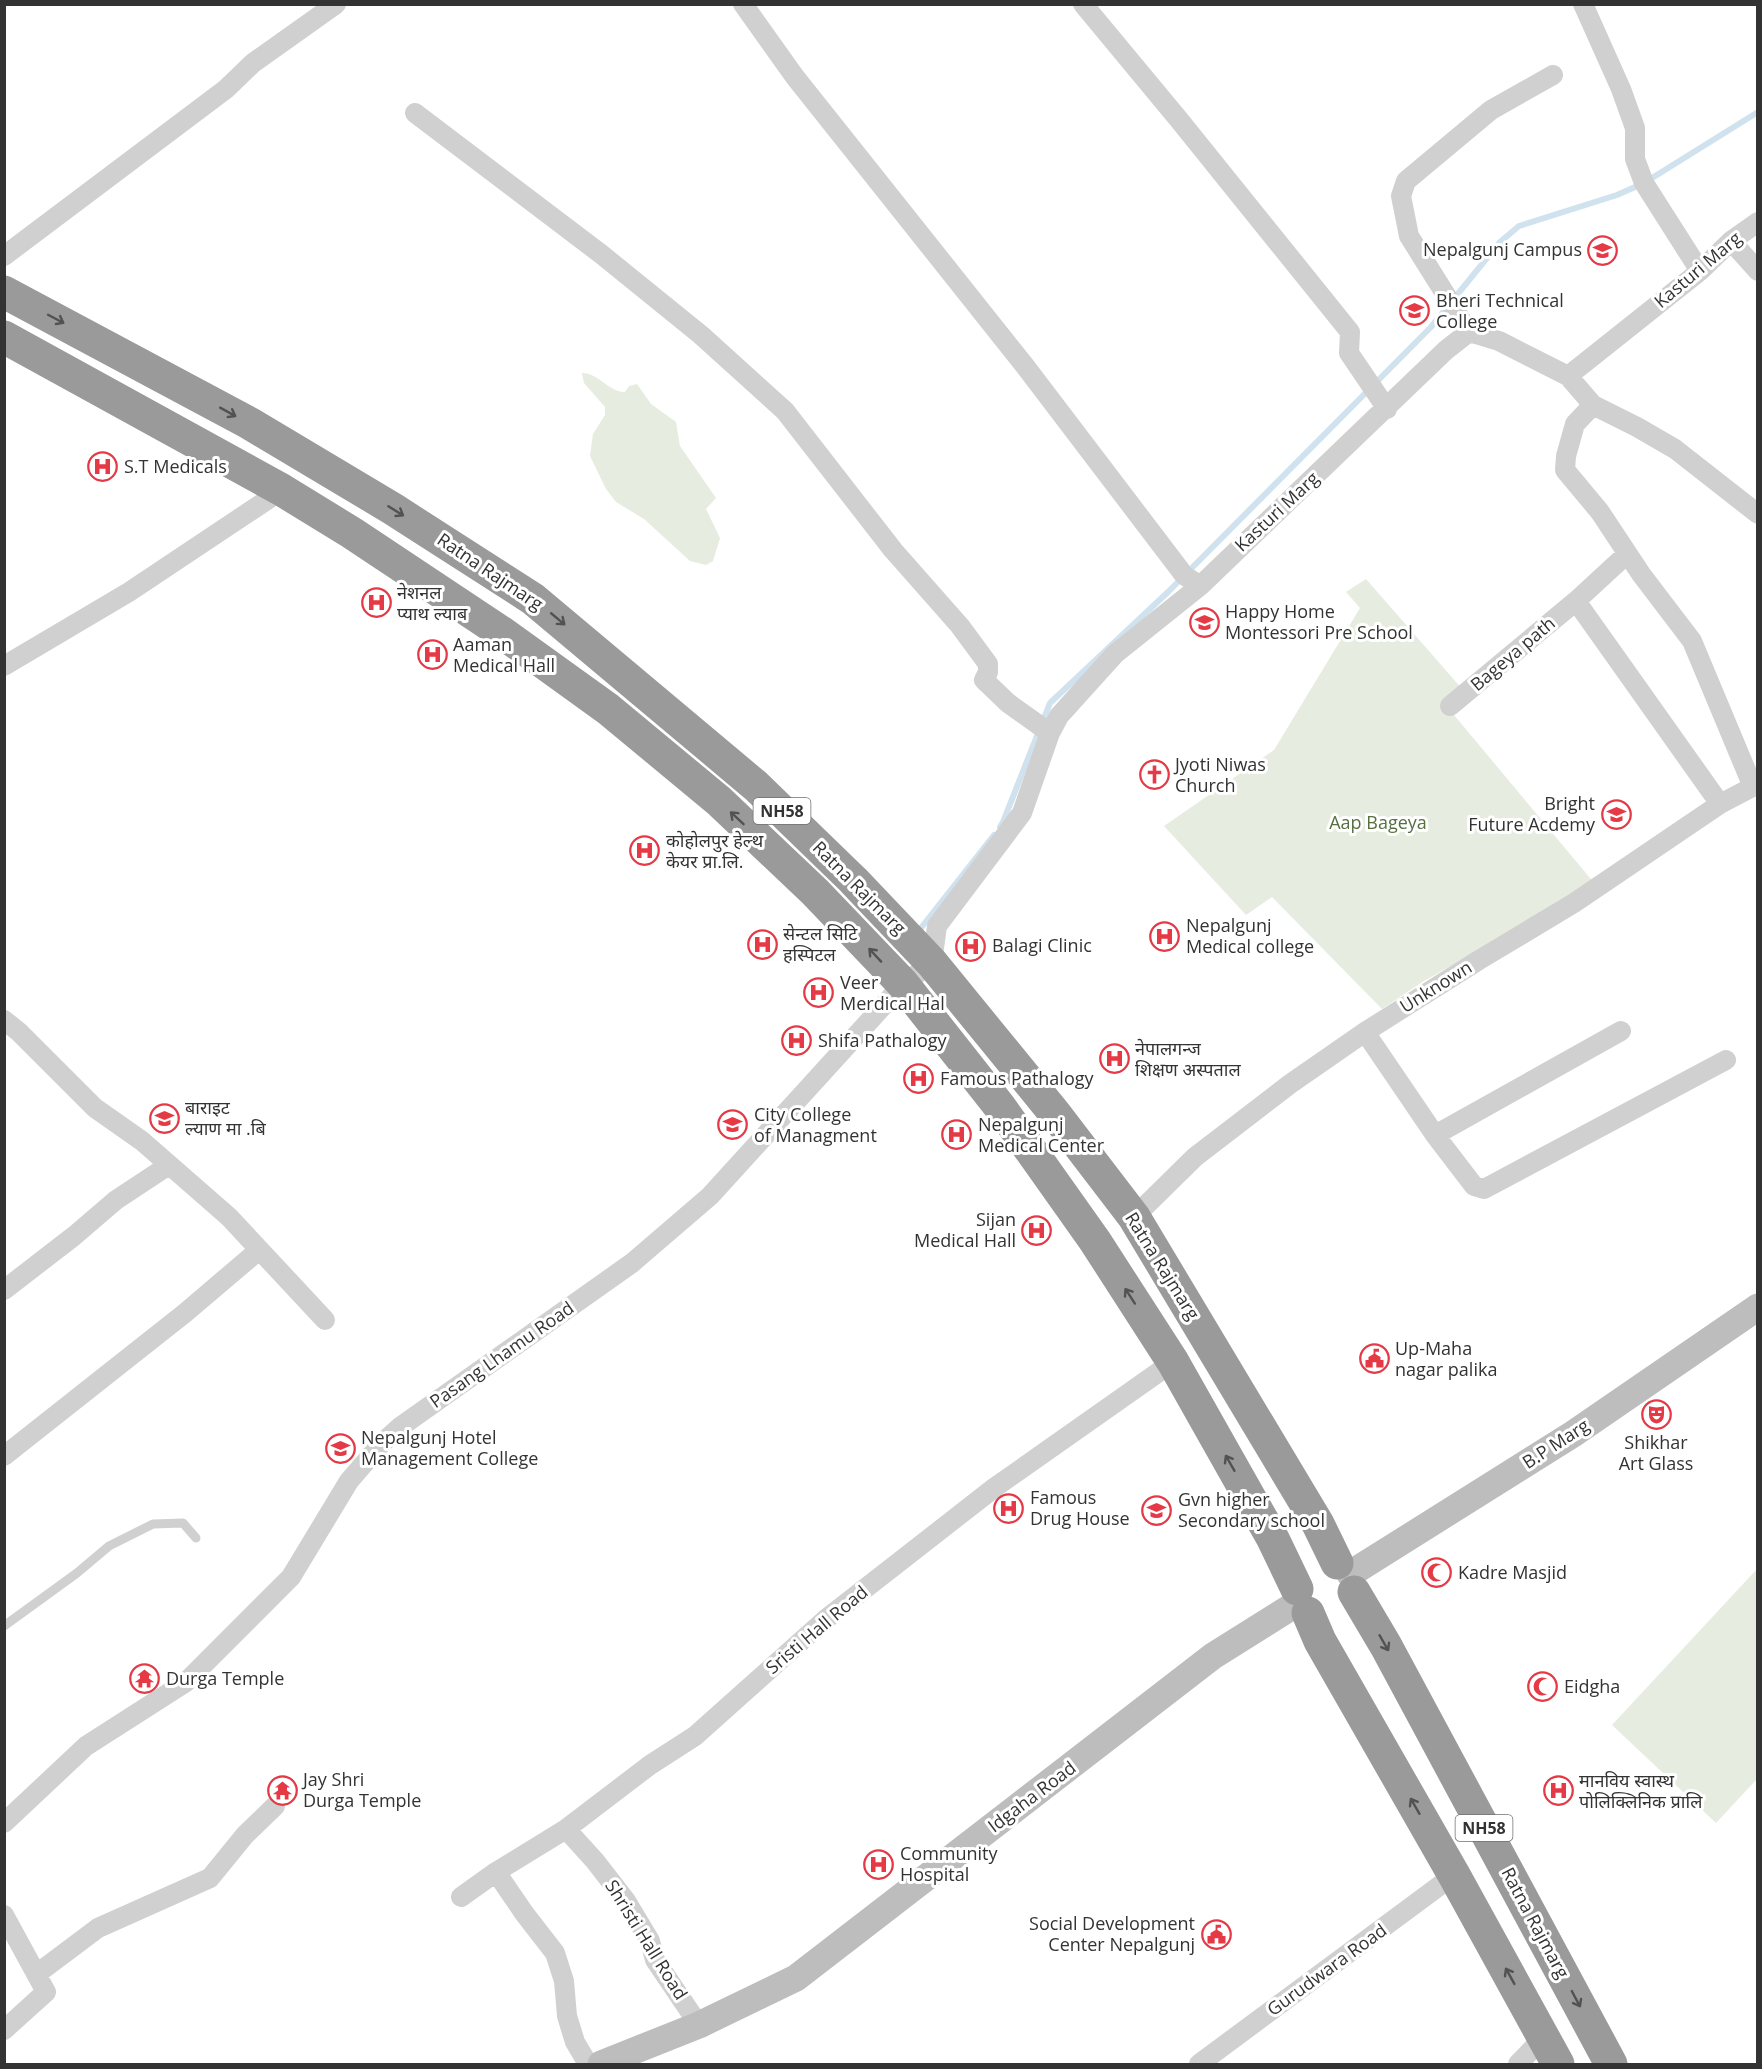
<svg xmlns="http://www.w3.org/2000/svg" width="1762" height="2069" font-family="'Open Sans','Noto Sans Devanagari',sans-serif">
	<rect width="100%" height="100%" fill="#fff"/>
	<path fill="#e6ecdf" d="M582,373c17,0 26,19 43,19l4,-6 8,-2 14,20 25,18 4,24 36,52 -10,11 14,29 -7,23 -7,4 -16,-4 -46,-42 -28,-17 -10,-13 -16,-33 3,-22 12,-19v-8l-21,-24z
		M1366,579l97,111 -17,19 8,6 141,169 -171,97 -42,28 -110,-112 -26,18 -82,-89 110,-76 86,-142 -14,-16z
		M1757,1569v210l-41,44 -104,-98z"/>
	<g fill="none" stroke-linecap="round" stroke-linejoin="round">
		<path stroke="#cfe2ee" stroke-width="6" d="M1000,827l3,-5 47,-119 118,-111 263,-265 69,-85 19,-16 98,-31 27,-12 114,-71
			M917,933l77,-98"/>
		<path stroke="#d0d0d0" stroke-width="9" d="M4,1626l73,-53 32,-27 44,-22 30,-1 13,15"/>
		<path stroke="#d0d0d0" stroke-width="20" d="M743,4l52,73 230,289 159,209 16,11
			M1083,4l97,117 170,211 -1,21 38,56
			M1583,4l38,85 14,39v31l9,24 56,88
			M415,113l186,141 100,81 84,76 108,139 67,76 28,38v8l-4,8 24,23 42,30
			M1731,241l27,30
			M4,256l222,-167 27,-26 83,-59
			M1469,332l-60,-96 -8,-40 5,-15 85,-71 62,-35
			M1568,376l25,29 44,22 38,22 83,65
			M1593,405l-18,19 -9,32 -1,14 35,42 41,62 51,67 61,146
			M1627,554l-51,47 144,203
			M4,666l125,-74 153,-102
			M1450,706l126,-105
			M4,1020l15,12 76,76 47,33 87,76 96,103
			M1365,1032l70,103 186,-104
			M1435,1135l39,51 10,3 242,-129
			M1134,1217l61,-60 95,-73 75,-52 114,-72 95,-57 146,-99 38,-20
			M4,1290l70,-54 42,-36 53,-35
			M4,1456l181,-143 74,-63
			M4,1823l82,-77 100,-64 105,-105 58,-96 32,-37 19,-17 232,-164 78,-67 193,-212 29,-21 5,-37 85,-113 28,-80 9,-17 56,-62 85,-68 246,-236 23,-18 30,9 69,35 132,-105 31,-30 27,-19
			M566,1829l29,32 31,40 24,40 5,19 44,65
			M496,1872l28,41 31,40 9,28 3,35 8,26 13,22
			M461,1897l35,-25 70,-43 84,-64 45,-29 131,-117 168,-131 179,-126
			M4,1915l42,77 -42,38
			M38,1973l60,-45 112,-50 35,-43 30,-29
			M1199,2064l255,-189
			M1518,2064l25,-26"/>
		<path stroke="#bdbdbd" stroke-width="27" d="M1350,1574l223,-140 185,-127
			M601,2064l98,-39 97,-47 417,-322 86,-54"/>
		<path stroke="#9a9a9a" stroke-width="33" d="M4,292l245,131 144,86 140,90 223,187 97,94 79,83 124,152 78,102 184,307 19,39
			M4,337l278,153 70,43 149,99 107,77 111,92 96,91 88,92 97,123 95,134 78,121 100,177 24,50
			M1354,1592l32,54 225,418
			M1308,1613l12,28 134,234 104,189"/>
	</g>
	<defs><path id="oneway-shaft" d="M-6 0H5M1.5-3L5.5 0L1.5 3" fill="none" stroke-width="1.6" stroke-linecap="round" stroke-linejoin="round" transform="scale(1.5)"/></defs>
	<g stroke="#525252">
		<use href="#oneway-shaft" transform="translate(56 319) rotate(28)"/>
		<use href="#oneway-shaft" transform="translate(228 412) rotate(29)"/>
		<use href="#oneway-shaft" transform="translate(396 511) rotate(32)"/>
		<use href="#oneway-shaft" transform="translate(558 619) rotate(40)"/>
		<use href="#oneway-shaft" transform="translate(737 818) rotate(-137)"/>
		<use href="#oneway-shaft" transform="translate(875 955) rotate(-133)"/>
		<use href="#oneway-shaft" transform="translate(1130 1296) rotate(-123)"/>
		<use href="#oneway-shaft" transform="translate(1230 1463) rotate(-120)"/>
		<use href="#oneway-shaft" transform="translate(1384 1643) rotate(60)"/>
		<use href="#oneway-shaft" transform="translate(1415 1806) rotate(-120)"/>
		<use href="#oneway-shaft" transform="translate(1510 1976) rotate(-119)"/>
		<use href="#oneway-shaft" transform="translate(1576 1999) rotate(62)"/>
	</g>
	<defs>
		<symbol id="university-ring" viewBox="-11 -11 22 22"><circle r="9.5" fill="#fff" stroke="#e63946" stroke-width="1.5"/><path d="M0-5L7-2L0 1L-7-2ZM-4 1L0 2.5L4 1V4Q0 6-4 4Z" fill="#e63946"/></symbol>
		<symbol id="hospital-ring" viewBox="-11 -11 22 22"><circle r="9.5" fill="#fff" stroke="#e63946" stroke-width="1.5"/><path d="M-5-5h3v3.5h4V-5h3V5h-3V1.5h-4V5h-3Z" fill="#e63946"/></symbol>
		<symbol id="school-ring" viewBox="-11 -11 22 22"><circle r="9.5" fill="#fff" stroke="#e63946" stroke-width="1.5"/><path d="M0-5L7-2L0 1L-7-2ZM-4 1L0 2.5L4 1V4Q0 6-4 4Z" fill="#e63946"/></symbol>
		<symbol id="church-ring" viewBox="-11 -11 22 22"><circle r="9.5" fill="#fff" stroke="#e63946" stroke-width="1.5"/><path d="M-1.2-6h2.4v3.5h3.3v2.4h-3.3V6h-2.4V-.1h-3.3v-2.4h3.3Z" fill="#e63946"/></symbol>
		<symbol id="civic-ring" viewBox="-11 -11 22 22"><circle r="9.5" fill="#fff" stroke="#e63946" stroke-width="1.5"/><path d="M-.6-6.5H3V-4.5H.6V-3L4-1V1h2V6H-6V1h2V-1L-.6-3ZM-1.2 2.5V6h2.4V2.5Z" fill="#e63946"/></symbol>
		<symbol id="theatre-ring" viewBox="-11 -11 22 22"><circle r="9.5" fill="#fff" stroke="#e63946" stroke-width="1.5"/><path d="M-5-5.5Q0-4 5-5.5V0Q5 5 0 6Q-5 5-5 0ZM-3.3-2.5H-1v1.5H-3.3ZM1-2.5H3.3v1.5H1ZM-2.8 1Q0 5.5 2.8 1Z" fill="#e63946"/></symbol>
		<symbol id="mosque-ring" viewBox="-11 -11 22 22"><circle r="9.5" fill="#fff" stroke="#e63946" stroke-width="1.5"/><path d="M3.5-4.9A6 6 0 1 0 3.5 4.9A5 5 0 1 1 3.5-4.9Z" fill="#e63946"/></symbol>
		<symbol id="temple-ring" viewBox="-11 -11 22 22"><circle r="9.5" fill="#fff" stroke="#e63946" stroke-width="1.5"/><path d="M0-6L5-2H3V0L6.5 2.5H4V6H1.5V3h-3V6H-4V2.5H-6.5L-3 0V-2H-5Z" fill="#e63946"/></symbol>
	</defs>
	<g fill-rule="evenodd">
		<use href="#university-ring" x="1586" y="234" width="33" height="33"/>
		<use href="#university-ring" x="1398" y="294" width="33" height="33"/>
		<use href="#hospital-ring" x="86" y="450" width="33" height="33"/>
		<use href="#hospital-ring" x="360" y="586" width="33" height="33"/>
		<use href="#school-ring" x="1188" y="606" width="33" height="33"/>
		<use href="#hospital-ring" x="416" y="638" width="33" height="33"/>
		<use href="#church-ring" x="1138" y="758" width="33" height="33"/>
		<use href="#school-ring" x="1600" y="798" width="33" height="33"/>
		<use href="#hospital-ring" x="628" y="834" width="33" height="33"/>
		<use href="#hospital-ring" x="1148" y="920" width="33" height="33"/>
		<use href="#hospital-ring" x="746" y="928" width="33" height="33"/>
		<use href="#hospital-ring" x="954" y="930" width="33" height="33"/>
		<use href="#hospital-ring" x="802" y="976" width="33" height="33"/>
		<use href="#hospital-ring" x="780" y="1024" width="33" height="33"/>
		<use href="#hospital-ring" x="1098" y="1042" width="33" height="33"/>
		<use href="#hospital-ring" x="902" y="1062" width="33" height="33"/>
		<use href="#school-ring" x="148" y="1102" width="33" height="33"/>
		<use href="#university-ring" x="716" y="1108" width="33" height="33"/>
		<use href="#hospital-ring" x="940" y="1118" width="33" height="33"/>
		<use href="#hospital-ring" x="1020" y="1214" width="33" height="33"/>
		<use href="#civic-ring" x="1358" y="1342" width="33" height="33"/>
		<use href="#theatre-ring" x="1640" y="1398" width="33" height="33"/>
		<use href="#university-ring" x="324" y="1432" width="33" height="33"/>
		<use href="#hospital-ring" x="992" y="1492" width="33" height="33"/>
		<use href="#school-ring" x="1140" y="1494" width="33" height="33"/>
		<use href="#mosque-ring" x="1420" y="1556" width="33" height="33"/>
		<use href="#temple-ring" x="128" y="1662" width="33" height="33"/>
		<use href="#mosque-ring" x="1526" y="1670" width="33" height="33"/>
		<use href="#temple-ring" x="266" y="1774" width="33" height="33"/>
		<use href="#hospital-ring" x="1542" y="1774" width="33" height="33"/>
		<use href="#hospital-ring" x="862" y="1848" width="33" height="33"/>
		<use href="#civic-ring" x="1200" y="1918" width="33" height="33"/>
	</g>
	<g text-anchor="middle" stroke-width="6" stroke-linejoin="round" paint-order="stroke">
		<g fill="#fff" stroke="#707070" stroke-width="1.5">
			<rect x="753.5" y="798" width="57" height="26" rx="4.5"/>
			<rect x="1455.5" y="1815" width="57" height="26" rx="4.5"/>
		</g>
		<g font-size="16" font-weight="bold" fill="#333">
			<text x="782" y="817">NH58</text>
			<text x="1484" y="1834">NH58</text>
		</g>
		<g font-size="18" fill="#333" stroke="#fff" text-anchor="start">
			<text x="1582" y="256" text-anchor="end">Nepalgunj Campus</text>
			<text x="1436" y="307">Bheri Technical<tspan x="1436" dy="21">College</tspan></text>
			<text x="124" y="473">S.T Medicals</text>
			<text x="397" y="599">नेशनल<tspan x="397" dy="21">प्याथ ल्याब</tspan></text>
			<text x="1225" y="618">Happy Home<tspan x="1225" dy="21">Montessori Pre School</tspan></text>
			<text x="453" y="651">Aaman<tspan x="453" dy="21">Medical Hall</tspan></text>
			<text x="1175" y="771">Jyoti Niwas<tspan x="1175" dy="21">Church</tspan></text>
			<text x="1595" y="810" text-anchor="end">Bright<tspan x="1595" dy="21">Future Acdemy</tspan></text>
			<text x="666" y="847">काेहाेलपुर हेल्थ<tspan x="666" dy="21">केयर प्रा.लि.</tspan></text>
			<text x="1186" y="932">Nepalgunj<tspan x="1186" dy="21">Medical college</tspan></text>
			<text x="783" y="940">सेन्टल सिटि<tspan x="783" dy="21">हस्पिटल</tspan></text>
			<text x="992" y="952">Balagi Clinic</text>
			<text x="840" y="989">Veer<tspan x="840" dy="21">Merdical Hal</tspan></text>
			<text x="818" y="1047">Shifa Pathalogy</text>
			<text x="1135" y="1055">नेपालगन्ज<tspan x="1135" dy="21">शिक्षण अस्पताल</tspan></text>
			<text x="940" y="1085">Famous Pathalogy</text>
			<text x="185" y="1114">बाराइट<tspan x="185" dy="21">ल्याण मा .बि</tspan></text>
			<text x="754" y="1121">City College<tspan x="754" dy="21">of Managment</tspan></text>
			<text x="978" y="1131">Nepalgunj<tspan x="978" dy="21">Medical Center</tspan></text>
			<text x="1016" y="1226" text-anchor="end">Sijan<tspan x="1016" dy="21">Medical Hall</tspan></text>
			<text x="1395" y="1355">Up-Maha<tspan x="1395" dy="21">nagar palika</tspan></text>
			<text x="361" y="1444">Nepalgunj Hotel<tspan x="361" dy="21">Management College</tspan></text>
			<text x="1656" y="1449" text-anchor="middle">Shikhar<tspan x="1656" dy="21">Art Glass</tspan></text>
			<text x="1030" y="1504">Famous<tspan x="1030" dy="21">Drug House</tspan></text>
			<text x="1178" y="1506">Gvn higher<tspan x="1178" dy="21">Secondary school</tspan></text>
			<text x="1458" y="1579">Kadre Masjid</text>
			<text x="166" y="1685">Durga Temple</text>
			<text x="1564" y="1693">Eidgha</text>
			<text x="303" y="1786">Jay Shri<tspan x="303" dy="21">Durga Temple</tspan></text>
			<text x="1579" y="1787">मानविय स्वास्थ<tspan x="1579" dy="21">पोलिक्लिनिक प्रालि</tspan></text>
			<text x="900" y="1860">Community<tspan x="900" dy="21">Hospital</tspan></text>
			<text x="1195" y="1930" text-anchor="end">Social Development<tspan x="1195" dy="21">Center Nepalgunj</tspan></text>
		</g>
		<g font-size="18" fill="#333" stroke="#fff">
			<text transform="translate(1698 270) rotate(-40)" y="6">Kasturi Marg</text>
			<text transform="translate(1277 512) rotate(-43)" y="6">Kasturi Marg</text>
			<text transform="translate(490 572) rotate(34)" y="6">Ratna Rajmarg</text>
			<text transform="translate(1513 654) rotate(-40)" y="6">Bageya path</text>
			<text transform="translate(859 888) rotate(45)" y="6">Ratna Rajmarg</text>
			<text transform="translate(1436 987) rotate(-32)" y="6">Unknown</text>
			<text transform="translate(1162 1266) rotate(58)" y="6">Ratna Rajmarg</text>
			<text transform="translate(502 1355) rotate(-35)" y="6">Pasang Lhamu Road</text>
			<text transform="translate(1556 1444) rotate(-33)" y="6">B.P Marg</text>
			<text transform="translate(817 1630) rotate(-40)" y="6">Sristi Hall Road</text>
			<text transform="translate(1032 1797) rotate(-37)" y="6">Idgaha Road</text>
			<text transform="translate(1535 1923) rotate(62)" y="6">Ratna Rajmarg</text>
			<text transform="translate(646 1940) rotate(58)" y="6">Shristi Hall Road</text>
			<text transform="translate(1327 1970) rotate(-36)" y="6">Gurudwara Road</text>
		</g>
		<g font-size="18" fill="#56703f" stroke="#fff">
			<text x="1378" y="829">Aap Bageya</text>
		</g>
	</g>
	<rect width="1762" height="2069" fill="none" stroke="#333333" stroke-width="12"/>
</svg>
